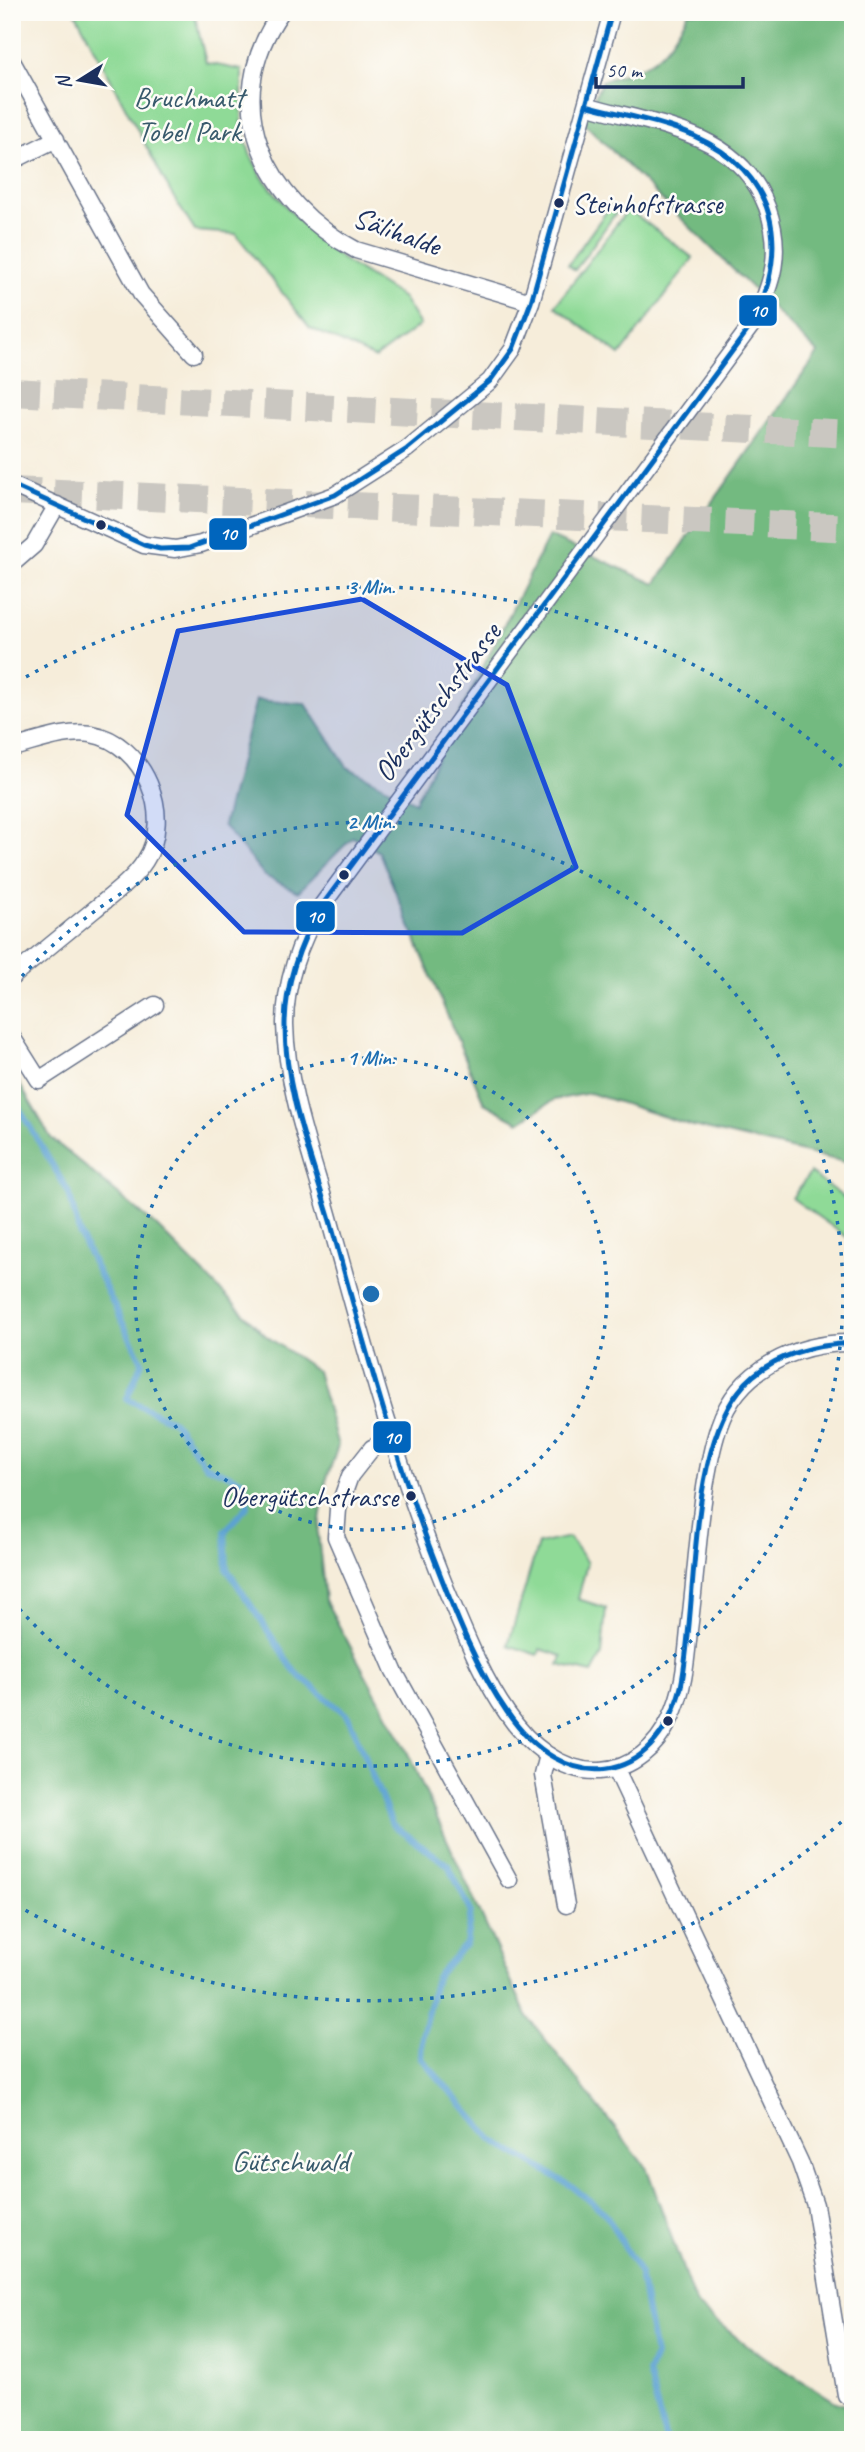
<svg xmlns="http://www.w3.org/2000/svg" width="865" height="2452" font-family="Caveat,sans-serif">
	<rect width="100%" height="100%" fill="#fdfcf7"/>
	<filter id="ink" filterUnits="userSpaceOnUse"><feTurbulence type="fractalNoise" baseFrequency=".0143" numOctaves="2"/><feDisplacementMap in="SourceGraphic" scale="14" xChannelSelector="R" yChannelSelector="G"/><feConvolveMatrix kernelMatrix="1 2 1 2 8 2 1 2 1" color-interpolation-filters="sRGB"/></filter>
	<filter id="wash" filterUnits="userSpaceOnUse"><feTurbulence type="fractalNoise" baseFrequency=".00686" numOctaves="4" result="noise"/><feDisplacementMap in="SourceGraphic" scale="28" xChannelSelector="R" yChannelSelector="G"/><feGaussianBlur stdDeviation="1.57" result="paint"/><feColorMatrix in="noise" values="0 0 0 0 0 0 0 0 0 0 0 0 0 0 0 0 0 1.4 0 .05"/><feComposite in="paint" operator="in"/></filter>
	<g filter="url(#wash)">
		<rect width="100%" height="100%" fill="#f6edda"/>
		<path fill="#8fda97" stroke="#55847a" stroke-width="2" d="M75,12h119l12,51 36,7v56l8,28 12,23 27,33 53,49 61,39 17,27 -45,33 -65,-30 -74,-94 -41,-3 -24,-38z
			M611,205l7,5 -43,60 -7,-5z
			M628,209l65,49 -73,97 -65,-49z
			M810,1173l43,31v28l-5,6 -56,-40z
			M569,1537l18,26 -9,36 28,9 -4,47 -10,18 -33,-8 3,-9 -22,-7 -2,6 -30,-10 30,-101z"/>
		<path fill="#73ba80" stroke="#47746f" stroke-width="2" d="M689,12h164v1152l-160,-38 -103,-33 -36,7 -35,22 -35,-19 -105,-251 -26,-15 -55,55 -33,-16 -42,-51 33,-125 50,4 41,63 68,35 134,-266 106,48 163,-231 -235,-231 19,-41c52,-16 60,-21 87,-69z
			M12,1071l39,67 105,88 109,109 52,36 21,75 -12,35 -8,52 7,67 80,147 122,269 120,153 49,136 54,43 86,54 17,6v32h-841z"/>
		<g fill="none" stroke-linecap="round" stroke-linejoin="round">
			<path stroke="#5ca2d2" stroke-width="6" d="M12,1105l8,5 49,83 11,43 62,126 -15,37 47,23 31,43 38,16 5,25 -23,25 2,38 68,103 53,44 44,108 56,41 23,46 -5,33 -30,33 -14,59 -1,22 72,82 80,47 32,26 35,61 15,82 -7,17 18,67"/>
		</g>
	</g>
	<g filter="url(#ink)">
		<g fill="none" stroke-linecap="round" stroke-linejoin="round">
			<path stroke="#cac7c1" stroke-width="28" stroke-dasharray="28 14" stroke-linecap="butt" d="M12,392l841,42
				M12,491l841,37"/>
			<defs>
				<path id="minor" d="M281,12c-65,92 -15,191 75,238l175,52
					M12,61l129,233 53,60
					M586,105c69,21 152,25 181,102 16,44 6,76 -14,116l-433,585c-21,34 -35,76 -35,116 1,65 29,138 46,201 34,123 67,246 115,364 18,42 35,87 61,124 21,31 54,60 93,58 32,-2 57,-24 70,-52 14,-28 16,-58 19,-89 8,-61 11,-148 30,-204 19,-57 78,-84 134,-83
					M12,161l44,-22
					M478,391l12,-10 23,-32 18,-47 81,-290
					M12,485l132,60 31,4 26,-5 134,-49 72,-46
					M12,564l22,-19 23,-40
					M12,748c25,-6 53,-18 79,-14 53,9 84,82 54,127 -12,19 -33,34 -50,48 -28,23 -55,45 -83,68
					M12,1037l27,43 116,-75
					M392,1439l-20,9 -22,28 -12,33 -2,28 58,134 115,209
					M548,1755l-5,20 23,130
					M616,1769l184,393 15,43 31,190"/>
			</defs>
			<use href="#minor" stroke="#687289" stroke-width="19"/>
			<use href="#minor" stroke="#fff" stroke-width="16"/>
			<defs>
				<path id="minor-bridge" d="M407,449l71,-58"/>
			</defs>
			<use href="#minor-bridge" stroke="#687289" stroke-width="19" stroke-linecap="butt"/>
			<use href="#minor-bridge" stroke="#fff" stroke-width="16"/>
			<defs>
				<path id="bus-1" d="M586,105c36,10 74,16 108,31 84,38 96,109 59,187l-433,585c-20,35 -34,73 -35,114 -1,69 27,137 46,202 32,116 63,233 107,345 19,49 39,100 69,143 57,84 147,77 174,-25 17,-83 6,-230 58,-296 27,-35 72,-46 114,-48
					M12,485l132,60 16,4 29,-1 146,-53 72,-46 83,-68 23,-32 18,-47 81,-290"/>
			</defs>
			<use href="#bus-1" stroke="#fdfcf7" stroke-width="10"/>
			<use href="#bus-1" stroke="#0065bd" stroke-width="5"/>
		</g>
	</g>
	<path fill="#1d4ed8" fill-opacity="0.2" stroke="#1d4ed8" stroke-width="5" stroke-linejoin="round" d="M362,599l145,86 69,182 -114,66 -218,-1 -117,-117 51,-184z"/>
	<g fill="none" stroke="#1f6fb2" stroke-width="3.5" stroke-dasharray="3.5 7">
		<circle cx="371" cy="1294" r="236"/>
		<path d="M15 984A472 472 0 1 1 15 1604"/>
		<path d="M849 1815A707 707 0 0 1 18 1906M17 682A707 707 0 0 1 849 773"/>
	</g>
	<g fill="#1b2f5e" stroke="#fdfcf7" stroke-width="2.5">
		<circle cx="559" cy="203" r="6"/>
		<circle cx="101" cy="525" r="6"/>
		<circle cx="344" cy="875" r="6"/>
		<circle cx="411" cy="1496" r="6"/>
		<circle cx="668" cy="1721" r="6"/>
	</g>
	<g text-anchor="middle" stroke-width="5" stroke-linejoin="round" paint-order="stroke">
		<g font-size="28" fill="#1b2f5e" stroke="#fdfcf7" text-anchor="start">
			<text x="572" y="213">Steinhofstrasse</text>
			<text x="398" y="1506" text-anchor="end">Obergütschstrasse</text>
		</g>
		<g font-size="30" fill="#385a6c" stroke="#fdfcf7">
			<text x="189" y="107">Bruchmatt<tspan x="189" dy="34">Tobel Park</tspan></text>
			<text x="290" y="2171">Gütschwald</text>
		</g>
		<g font-size="30" fill="#1b2f5e" stroke="#fdfcf7">
			<text transform="translate(397 231) rotate(20)" y="10">Sälihalde</text>
			<text transform="translate(437 702) rotate(-53)" y="10">Obergütschstrasse</text>
		</g>
	</g>
	<circle cx="371" cy="1294" r="10" fill="#1f6fb2" stroke="#fdfcf7" stroke-width="3.5"/>
	<g font-size="21" text-anchor="middle" font-weight="bold" fill="#1f6fb2" stroke="#fdfcf7" stroke-width="5" stroke-linejoin="round" paint-order="stroke">
		<text x="371" y="594">3 Min.</text>
		<text x="371" y="829">2 Min.</text>
		<text x="371" y="1065">1 Min.</text>
	</g>
	<g stroke="#fdfcf7" stroke-width="2.5">
		<rect x="738" y="294" width="40" height="33" rx="7" fill="#0065bd"/>
		<rect x="208" y="517" width="40" height="34" rx="7" fill="#0065bd"/>
		<rect x="295" y="900" width="41" height="33" rx="7" fill="#0065bd"/>
		<rect x="372" y="1420" width="40" height="34" rx="7" fill="#0065bd"/>
	</g>
	<g font-size="19" text-anchor="middle" font-weight="bold" fill="#fff">
		<text x="758" y="317">10</text>
		<text x="228" y="540">10</text>
		<text x="315" y="923">10</text>
		<text x="392" y="1444">10</text>
	</g>
	<rect width="865" height="2452" fill="none" stroke="#fdfcf7" stroke-width="42"/>
	<g transform="translate(80 80) rotate(259)" stroke="#fdfcf7" stroke-width="5" paint-order="stroke">
	<path d="M0-5L12 26L0 18L-12 26Z" fill="#1b2f5e"/>
	<text y="-10" font-size="19" font-weight="bold" text-anchor="middle" fill="#1b2f5e">N</text>
	</g>
	<path d="M596 77v10h147v-10" fill="none" stroke="#1b2f5e" stroke-width="3.5"/>
	<text x="606" y="77" font-size="21" fill="#1b2f5e" stroke="#fdfcf7" stroke-width="5" paint-order="stroke">50 m</text>
</svg>
